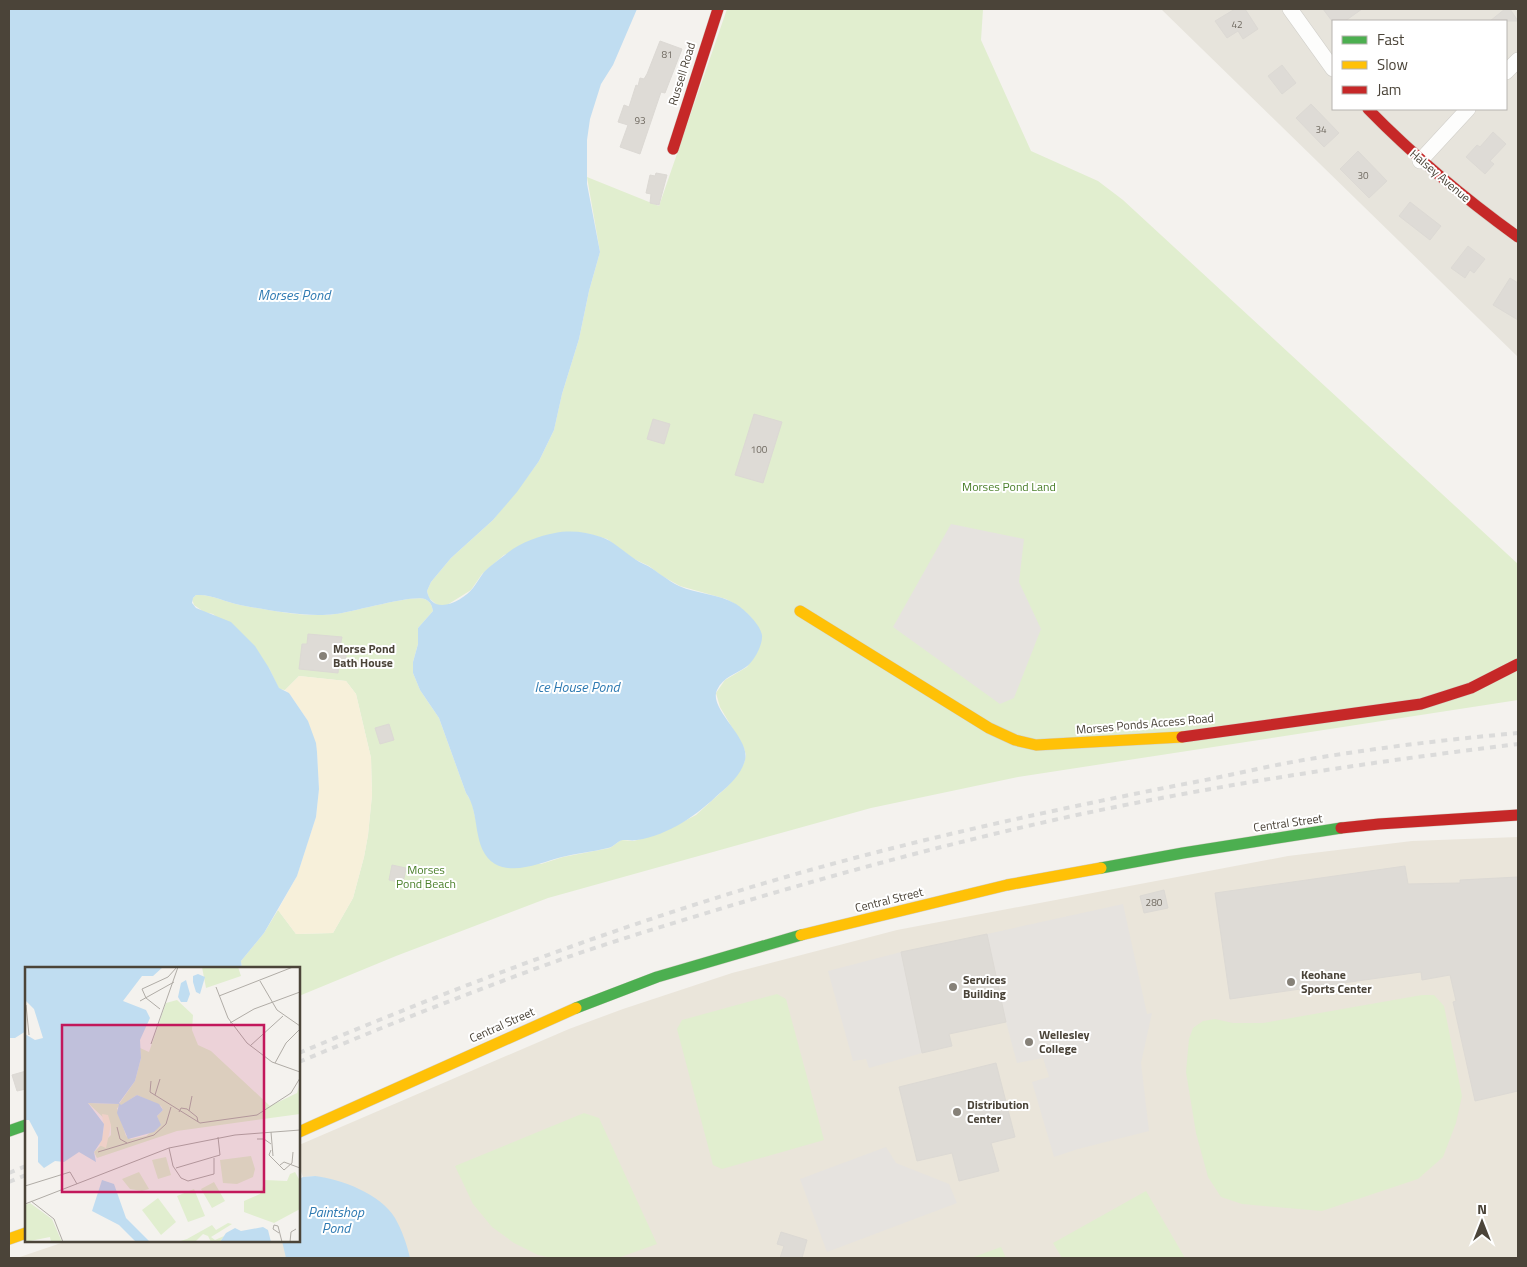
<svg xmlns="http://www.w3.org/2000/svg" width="1527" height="1267" font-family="'Titillium Web',sans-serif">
	<rect width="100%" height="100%" fill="#f4f2ee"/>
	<path fill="#e7e4dc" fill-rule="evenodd" d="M1161,9h357v348zM1333,21h173v88h-173z"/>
	<path fill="#eae5da" d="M1518,837v421h-1501l50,-17h232l16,-65 -12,1 -4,-11v-21l270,-116 54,-20 109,-36 165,-43 391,-74 124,-15z"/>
	<path fill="#e1eecf" d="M727,9h256l-2,31 50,111 67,30 25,19 395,364v136l-500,77 -147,31 -323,90 -152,58 -97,40v-28h-57l-1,-7 23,-28 14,-23 18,24 37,-1 20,-35 11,-41 4,-22 4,-40 -1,-37 -15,-64 -10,-13 -47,-5 -14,14 -6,-1 -10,-21 -56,-54 -9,-2 -10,-7 -2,-6 4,-4c16,-1 29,7 44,10 28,5 68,13 95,9 17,-2 79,-20 90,-15 6,3 7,7 8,12l-15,17v16l-5,18v11l7,17 19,28 27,75 6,10 9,41 60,20 22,-7 47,-9 11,-8 13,1 33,-11 29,-15 31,-28 10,-12 7,-12 2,-8 -2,-7 -24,-41 -4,-14 9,-13 22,-13 11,-16 -3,-28 -6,-8 -14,-11 -9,-5 -46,-13 -18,-10 -13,-10 -15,-7 -27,-20 -18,-5 -21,-2 -64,23 -22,19 -11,16 -24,15 -7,1 -3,-1 -8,-7 -2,-7 4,-9 20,-24 42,-38 35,-44 11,-15 15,-31 8,-36 17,-55 10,-48 11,-39 -13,-75 72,29z
		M777,994l9,5 38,141 -102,29 -9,-4 -36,-136 5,-9z
		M1422,995h12l10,11 18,90 -6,27 -13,34 -25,22 -96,32 -80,-7 -21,-7 -13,-20 -12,-44 -10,-61 3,-33 4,-11 10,-7 12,-2 18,4h30z
		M584,1113l15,5 58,126 -39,14h-66l-14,-3 -24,-12 -22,-16 -19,-23 -18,-38z
		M1146,1191l39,67h-123l-9,-15z
		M1001,1247l5,11h-35z"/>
	<path fill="#f7f0da" d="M299,676l47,5 10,13 15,64 1,37 -4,40 -4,22 -11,41 -20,35 -37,1 -18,-24 19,-34 19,-59 3,-28 -2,-37 -9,-31 -19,-28 -4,-3z"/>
	<path fill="#e6e3df" d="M951,524l73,15 -5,43 22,47 -27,69 -14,6 -107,-77z
		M1123,904l24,110 5,-1 -11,50 8,68 -71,18 -24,8 -22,-75 17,-5 -6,-19 -26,5 -11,-41 -19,-88z
		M901,952l21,101 -53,15 -3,-9 -13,2 -25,-90z
		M886,1147l10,16 53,21 8,19 -130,49 -27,-73z"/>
	<path fill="#c0ddf1" d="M9,9h628l-24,56 -12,19 -11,35 -3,21v44l13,68 -11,39 -10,48 -17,55 -8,36 -15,31 -22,31 -24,28 -42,38 -20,24 -4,9c5,26 36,10 46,-3 4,-5 7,-11 11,-16 6,-6 14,-12 21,-17 14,-12 33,-19 50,-22 15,-3 32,-1 46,4 12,4 21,13 31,20 5,4 10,6 16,9 10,6 19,14 31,20 18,8 40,8 57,18 9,6 24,20 26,31 1,10 -8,27 -16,32 -10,7 -23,10 -29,23 -9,19 34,48 28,70 -3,13 -15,25 -25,33 -23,22 -51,42 -83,47 -5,1 -9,0 -14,0 -6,1 -9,7 -15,8 -15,4 -31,5 -46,9 -20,5 -47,18 -67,7 -24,-15 -14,-51 -29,-71l-27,-75 -19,-28 -7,-17v-11l5,-18v-16l15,-17c-1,-5 -2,-9 -8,-12 -11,-5 -73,13 -90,15 -27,4 -68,-4 -95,-9 -15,-3 -28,-11 -44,-10l-3,3 -1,5 4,5 35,14 24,24 14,22 10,20 10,5 19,28 8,22 1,9 2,37 -3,28 -19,59 -33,57 -23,28 1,7h-216v63l-11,7h-6z
		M315,1176c26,3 66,18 80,42 7,12 12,27 15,40h-124l-4,-17h17v-62l4,-2z"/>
	<path fill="#dedbd6" stroke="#dcd9d4" d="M1235,9h10l13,20 -15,10 -5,-8 -11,7 -12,-17z
		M1323,9h39l-17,12h-13z
		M1505,9h5l8,12h-28z
		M660,41l22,8 -17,44 -4,-1 -21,62 -20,-7 8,-22 -10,-3 6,-17 5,2 7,-22 2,1 2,-8 4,1 3,-5z
		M1282,65l14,18 -14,11 -14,-18z
		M1311,104l28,29 -15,14 -28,-29z
		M1493,132l13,12 -16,17 4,3 -9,10 -19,-17 11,-12 3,2z
		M1358,151l29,30 -18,17 -29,-29z
		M656,173l11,2 -8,30 -9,-2 1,-9 -5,-1 4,-18 5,1z
		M1410,202l31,24 -11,14 -31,-24z
		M1468,246l17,13 -11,14 -4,-3 -5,8 -14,-10z
		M1510,278l8,5v37l-25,-15z
		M754,414l28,8 -19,61 -28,-8z
		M653,419l17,5 -6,20 -17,-5z
		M308,634l34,3 -2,10 7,1 -2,17 -6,-1 -1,9 -39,-4 3,-25h5z
		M389,724l5,16 -14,4 -5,-16z
		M392,865l14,3 -3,15 -14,-3z
		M1405,866l3,18 52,-1v-3l58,-3v214l-43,10 -22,-99 3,-1 -6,-26 -28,5 -1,-8 -191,27 -15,-106z
		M1164,890l4,18 -24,5 -4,-17z
		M987,934l19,88 -57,12 3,12 -30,7 -21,-101z
		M996,1063l19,74 -24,6 8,28 -40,10 -7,-28 -35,8 -18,-74z
		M26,1071v18l-9,2 -5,-16z
		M781,1232l26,8 -5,18h-22l4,-12 -7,-2z"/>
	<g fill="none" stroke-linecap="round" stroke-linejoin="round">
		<defs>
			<path id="street" d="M1290,9l43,60
				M1506,72l12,-12
				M1420,161l48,-52"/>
			<path id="fast" d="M1101,868l82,-15 158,-25
				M576,1008l81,-31 144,-42
				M9,1131l17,-6"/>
			<path id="slow" d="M800,611l189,117 26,12 21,5 146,-8
				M801,935l206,-50 94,-17
				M299,1132l277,-124
				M9,1239l17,-6"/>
			<path id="jam" d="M1368,109c46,47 96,89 150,128
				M673,149l45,-140
				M1182,737l239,-33 50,-16 47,-24
				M1341,828l38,-4 139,-9"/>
		</defs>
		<use href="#street" stroke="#d2d0cb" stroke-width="16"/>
		<use href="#fast" stroke="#d3cfc5" stroke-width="12"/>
		<use href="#slow" stroke="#d3cfc5" stroke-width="12"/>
		<use href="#jam" stroke="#d3cfc5" stroke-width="12"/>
		<use href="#street" stroke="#fdfdfc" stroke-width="15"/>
		<use href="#fast" stroke="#4caf50" stroke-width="11"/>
		<use href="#slow" stroke="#ffc107" stroke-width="11"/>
		<use href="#jam" stroke="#c62828" stroke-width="11"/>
		<path stroke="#dbdbda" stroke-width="4" stroke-dasharray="6 6" stroke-linecap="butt" d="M299,1053c160,-67 323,-129 490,-177 129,-37 259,-65 390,-91 46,-8 91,-20 137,-27 68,-11 135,-19 202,-25
			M299,1062c88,-37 177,-72 266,-104 52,-18 105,-34 158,-50 109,-33 220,-63 331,-88 154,-34 309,-57 464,-76
			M9,1173l17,-7
			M9,1182l17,-7"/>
	</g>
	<g fill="#868178" stroke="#fff" stroke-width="2">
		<circle cx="323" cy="656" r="5"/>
		<circle cx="1291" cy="982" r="5"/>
		<circle cx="953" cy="987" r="5"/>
		<circle cx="1029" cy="1042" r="5"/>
		<circle cx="957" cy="1112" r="5"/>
	</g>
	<g text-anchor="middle" stroke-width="4" stroke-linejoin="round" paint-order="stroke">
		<g font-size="10" fill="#706a61">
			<text x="1237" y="28">42</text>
			<text x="667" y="58">81</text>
			<text x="640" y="124">93</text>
			<text x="1321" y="133">34</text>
			<text x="1363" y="179">30</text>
			<text x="759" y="453">100</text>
			<text x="1154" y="906">280</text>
		</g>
		<g font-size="12" fill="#4b4439" stroke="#fff">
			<text transform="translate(682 74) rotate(-73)" y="4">Russell Road</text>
			<text transform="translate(1440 176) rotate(40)" y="4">Halsey Avenue</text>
			<text transform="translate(1145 724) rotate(-5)" y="4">Morses Ponds Access Road</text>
			<text transform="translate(1288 823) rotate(-8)" y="4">Central Street</text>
			<text transform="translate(889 900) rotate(-14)" y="4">Central Street</text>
			<text transform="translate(502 1025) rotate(-24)" y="4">Central Street</text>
		</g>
		<g font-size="12" fill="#4a7f2a" stroke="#fff">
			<text x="1009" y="491">Morses Pond Land</text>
			<text x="426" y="874">Morses<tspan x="426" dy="14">Pond Beach</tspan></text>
		</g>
		<g font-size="12" font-weight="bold" fill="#4b4439" stroke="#fff" text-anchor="start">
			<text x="333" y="653">Morse Pond<tspan x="333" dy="14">Bath House</tspan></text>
			<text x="1301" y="979">Keohane<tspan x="1301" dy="14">Sports Center</tspan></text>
			<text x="963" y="984">Services<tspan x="963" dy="14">Building</tspan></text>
			<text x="1039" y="1039">Wellesley<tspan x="1039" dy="14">College</tspan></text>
			<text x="967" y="1109">Distribution<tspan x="967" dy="14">Center</tspan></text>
		</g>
		<g font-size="14" font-style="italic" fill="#2e7ab2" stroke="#fff">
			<text x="294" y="300">Morses Pond</text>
			<text x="577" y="692">Ice House Pond</text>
			<text x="336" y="1217">Paintshop<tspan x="336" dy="16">Pond</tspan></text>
		</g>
	</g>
	<g transform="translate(25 967)">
		<rect width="275" height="275" fill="#f4f2ee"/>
		<path d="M177,0h36l3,9 -35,12zM152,33l16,15 -1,15 6,15 13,6 59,55 27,-13 3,-10v31l-123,17 -80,27 -3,-6 17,-17v-10l-23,-22 31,1 16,-23 6,-23 -1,-10 9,4 17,-49zM112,128l24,11 2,4 -6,6 3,9 -14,11 -15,3 -5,-3 -9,-28zM226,189l4,13 -2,8 -16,7 -14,-1 -3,-23zM141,190l5,18 -13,4 -6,-19zM114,205l10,17 -7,2 -12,-2 -8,-10zM270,205l5,9v28l-26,14 -30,-11v-11l16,-7 5,-14 22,1 3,-7zM189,215l11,19 -13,7 -11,-19zM169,222l11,27 -17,6 -11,-26zM133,231l18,24 -15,13 -19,-25zM5,236l22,16 10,23h-11l-1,-5 -25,5v-37zM203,256l4,1 -21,13 4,3 9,-4 -4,6h-9l-3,-6 -5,-2 -8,8h-18l10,-3 25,-14 4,5z" fill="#e1eecf" fill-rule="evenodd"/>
		<path d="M77,147l6,1 3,10 -5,23 -7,-3 5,-16z" fill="#f7f0da"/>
		<path d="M1,0h137l-10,9h-11l-19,25 23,9 4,8 -10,22 1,18 -6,23 -16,22 2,2 16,-10 22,9 4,6 -6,6 4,9 -7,7 -26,7 -11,-26 2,-9 -31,-1 16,21 -2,16 -8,12 2,10 -17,-10 -15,10 -9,-1 -11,7 -6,-6v-25l-9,-17h-4v-86l10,6 8,-2 -9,-29 -9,-9zM173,7l7,3 -5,17 -4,-2 -3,-10v-6zM161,13l4,14 -3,8h-6l-3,-5 3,-14zM77,213l12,4 12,34 24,24h-14l-17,-17 -27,-14zM238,260l5,3 3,12h-51l6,-9 9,-5 6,3z" fill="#c0ddf1"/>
		<path fill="none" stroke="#b0aca6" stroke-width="1" d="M235,14l17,29 23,16M191,20l12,31 19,25 25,19 28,10M194,29l74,-29M115,34l34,-19M1,38l3,30M135,42l-14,-11 -4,-9 26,-12 9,-10M205,56l24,-14 46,-17M126,77l27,-77M225,79l33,-30M250,96l11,-20 14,-14M126,114l-1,11 50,31 57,-8 34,-22 9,-15M130,128l5,-16M164,144l3,-15M154,145l2,-4 6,1 10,8 1,5M92,160l3,12 7,4M246,165l2,24M232,172h7l7,5M144,181l4,18 8,12 7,3 26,-7v-16M246,183l-2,5 15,15 8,-7 1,-11M73,185l56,-17 12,-11 5,-17M255,198l4,-3 16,6M151,201l44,-13 -2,-18M0,219l45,-14 7,12M6,234l23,18 9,23M0,237l144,-56 66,-13 65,-5M254,266l-6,-4 1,-4 4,1 4,16M265,275l1,-10 5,-3"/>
		<path fill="#c2185b" fill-opacity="0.15" stroke="#c2185b" stroke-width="2.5" d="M37,58h202v167h-202z"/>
		<rect width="275" height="275" fill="none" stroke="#4b4439" stroke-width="2.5"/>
	</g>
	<rect width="1527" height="1267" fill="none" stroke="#4b4439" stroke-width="20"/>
	<rect x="1332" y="20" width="175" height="90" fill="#ffffff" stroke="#b7b4b0"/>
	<rect x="1342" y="36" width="25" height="8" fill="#4caf50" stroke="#b7b4b0"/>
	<text x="1377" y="45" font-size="15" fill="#4b4439">Fast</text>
	<rect x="1342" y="61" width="25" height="8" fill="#ffc107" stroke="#b7b4b0"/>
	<text x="1377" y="70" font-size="15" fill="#4b4439">Slow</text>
	<rect x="1342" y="86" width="25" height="8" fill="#c62828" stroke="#b7b4b0"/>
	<text x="1377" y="95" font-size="15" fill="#4b4439">Jam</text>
	<g transform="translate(1482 1222)" stroke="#ffffff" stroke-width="4" paint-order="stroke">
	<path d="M0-4L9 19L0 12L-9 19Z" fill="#4b4439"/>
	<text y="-8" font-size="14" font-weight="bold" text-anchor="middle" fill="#4b4439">N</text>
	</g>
</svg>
